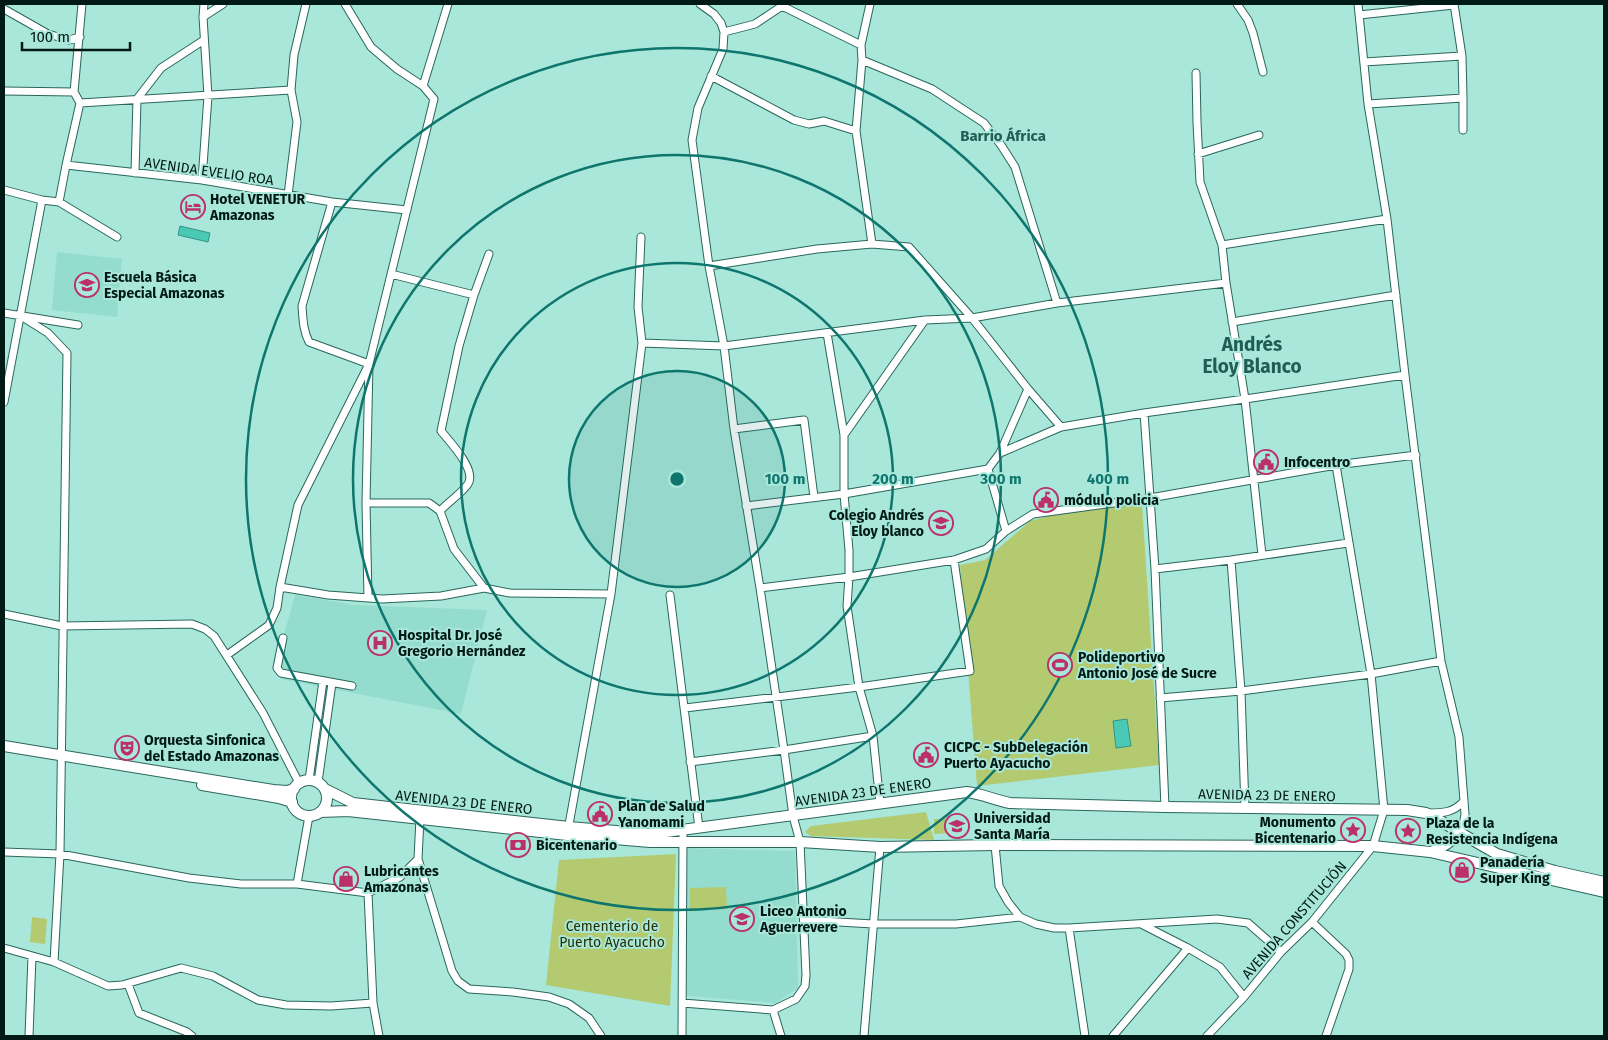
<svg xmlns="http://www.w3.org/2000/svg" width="1608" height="1040" font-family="'Fira Sans',sans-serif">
	<rect width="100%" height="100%" fill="#a9e7da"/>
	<path fill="#94dcce" d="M57,252l65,7 -5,58 -65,-7z
		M295,595l59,10 133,5 -26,104 -180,-35 -6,-12z
		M687,848l108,3 3,137 -22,15 -89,-7z"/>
	<path fill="#b3ca70" d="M1142,504l17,261 -182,21 -17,-221 25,-5 45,-39 30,-8z
		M926,812l8,28 -123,-4 -6,-4 6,-6z
		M934,819h20v14l-20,1z
		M676,854l-6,152 -124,-21 13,-125z
		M726,887l1,22 -37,1v-22z
		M32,917l15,2 -2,25 -15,-2z"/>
	<path fill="#4ac9b5" stroke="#349485" d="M180,226l30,7 -2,9 -30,-7z
		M1127,719l4,27 -15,2 -3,-27z"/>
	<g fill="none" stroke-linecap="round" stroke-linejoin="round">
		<defs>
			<path id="minor" d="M870,4l-9,41 1,15 -6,71 16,113
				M1237,4l11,16 5,13 10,39
				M1358,4l10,100 19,115 18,156 36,286 18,76 6,77 -2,12 -4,7
				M1454,4l8,52 1,42v32
				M4,9l44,25 21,6 11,-3
				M1359,15l95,-10
				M203,17l20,-13
				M724,32l31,-8 27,-18 79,39
				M862,60l70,29 52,34 17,22 14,22 42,136
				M1364,62l98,-6
				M1196,73l1,49 3,60 22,63 4,38 19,116 17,156
				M711,76l83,44 15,4 15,-3 32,10
				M423,86l25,-82
				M4,91l70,1
				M80,103l211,-13
				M1368,104l95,-6
				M1198,154l61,-19
				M66,165l136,15 130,22 75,8
				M135,173l2,-74 24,-31 43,-28
				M202,180l6,-84 -5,-79 1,-13
				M4,190l38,10 17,2 58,35
				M288,195l9,-73 -6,-32 3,-35 12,-51
				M59,202l7,-37 14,-62 -6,-11 8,-88
				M332,202l-30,104c1,13 1,24 7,36l60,22 -3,139 2,95
				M1222,245l165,-26
				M709,266l108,-17 55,-5 37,3 63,71 56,71 33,38
				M391,274l83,21
				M4,313l74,12
				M21,316l27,17 19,20 -7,501 -6,108
				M1232,322l164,-27
				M827,333l17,102v59l5,56v27l-2,29 12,81 14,49 7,67
				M642,343l82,3 201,-26 47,-2 85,-15 169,-20
				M4,402l38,-202
				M1144,413l11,156 10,238
				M734,429l70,-9 10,77
				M844,435l81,-115
				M1000,453l61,-26 83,-14 101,-14 160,-24
				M988,469l18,62
				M366,503h63l11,8 14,38 30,39
				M746,506l98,-12 144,-25 12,-16 28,-64
				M440,511c8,-9 21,-17 28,-27 9,-14 -18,-42 -27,-53l18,-85 15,-51 15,-41
				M1231,560l10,131 4,117
				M1155,569l76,-9 117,-17
				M280,587l48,8 54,4 59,-3 43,-8 26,5 101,1
				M760,588l89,-11 105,-17 32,-11 20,-18 27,-17 117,-16 186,-33 80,-10
				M670,595l29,233
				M4,614l58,12 130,-2 13,5 9,7 49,77 36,70
				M283,638l-6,30 4,5 71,13
				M227,655l42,-30 8,-17 3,-21 18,-82 71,-141 65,-265 -11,-13 -26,-17 -26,-22 -26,-43
				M1160,698l81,-7 130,-17 70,-13
				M685,708l174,-21 111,-16 -16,-111
				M690,762l94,-12 89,-14
				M309,780l14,-99
				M318,782l14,-99
				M1428,813c15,0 25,0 36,-12
				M420,818l-2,41 34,112 6,10 11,8 44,3 36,5 20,7 20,14 12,18
				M568,830l43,-236 31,-251 -4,-36 3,-70
				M995,845l4,41 9,16 12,15 16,7 18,4h15l148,-9 31,4 33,29
				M4,852l56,2 129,24 52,6h56l71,9 32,-16 18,-18
				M297,884l12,-68
				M368,893l5,110 6,33
				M804,920l69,4h83l64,-7
				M1312,922l34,32 3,6v9l-23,67
				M1141,924l47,24 32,19 24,30
				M1069,928l16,108
				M4,948l50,14 54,24 14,-1 59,-17 32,8 45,24 28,5 45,1 42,-3
				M128,984l11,29 48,19 5,4
				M682,1003l91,7 23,-11 9,-13 1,-11 -6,-133 -7,-26 -9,-66 -24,-162 -26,-159 -10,-83 -15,-80 -17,-126 6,-32 25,-59 1,-17 -3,-9 -7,-9 -14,-10
				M773,1010l8,26
				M29,1036l3,-80
				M682,1036l1,-205
				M864,1036l16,-189
				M1113,1036l75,-88
				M1207,1036l37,-39 37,-45 31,-30 61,-76 11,-36 -13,-136 -35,-209"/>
			<path id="secondary" d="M4,746l269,44 14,1 7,-2
				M291 798a18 18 0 1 1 36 0a18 18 0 1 1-36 0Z
				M202,785l77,13 13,4
				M325,789l28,14 216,24 82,7 316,-42c15,2 28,8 43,11l155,4 242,3 19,3 8,4 35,21 28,16 58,17 49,11
				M320,812l28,-1 219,24 83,7h150l80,5 115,-2 378,1 57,6 174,40
				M1431,852c11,-4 21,-11 28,-19"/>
		</defs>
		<use href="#minor" stroke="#2a665c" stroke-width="9"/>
		<use href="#secondary" stroke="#2a665c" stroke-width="12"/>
		<use href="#minor" stroke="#fff" stroke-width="7"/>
		<use href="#secondary" stroke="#fff" stroke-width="10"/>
	</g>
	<circle cx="677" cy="479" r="108" fill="#0f766e" fill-opacity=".12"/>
	<g fill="none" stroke="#0f766e" stroke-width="2.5">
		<circle cx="677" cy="479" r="108"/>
		<circle cx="677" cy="479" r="216"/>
		<circle cx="677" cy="479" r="324"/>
		<circle cx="677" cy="479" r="431"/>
	</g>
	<defs>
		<symbol id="hotel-ring" viewBox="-11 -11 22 22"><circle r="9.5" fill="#a9e7da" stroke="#bb3069" stroke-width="1.5"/><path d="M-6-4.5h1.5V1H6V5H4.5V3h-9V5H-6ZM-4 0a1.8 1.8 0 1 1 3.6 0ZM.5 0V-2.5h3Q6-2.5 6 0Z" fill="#bb3069"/></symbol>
		<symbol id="school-ring" viewBox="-11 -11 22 22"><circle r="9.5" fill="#a9e7da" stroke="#bb3069" stroke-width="1.5"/><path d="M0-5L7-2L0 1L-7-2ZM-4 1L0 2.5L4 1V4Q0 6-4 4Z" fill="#bb3069"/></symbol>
		<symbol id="civic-ring" viewBox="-11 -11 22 22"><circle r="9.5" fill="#a9e7da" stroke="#bb3069" stroke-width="1.5"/><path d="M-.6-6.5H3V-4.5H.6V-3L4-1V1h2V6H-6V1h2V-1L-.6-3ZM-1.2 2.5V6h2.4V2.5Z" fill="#bb3069"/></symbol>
		<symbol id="hospital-ring" viewBox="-11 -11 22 22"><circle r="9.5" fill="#a9e7da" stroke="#bb3069" stroke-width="1.5"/><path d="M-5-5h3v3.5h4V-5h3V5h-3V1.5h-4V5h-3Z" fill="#bb3069"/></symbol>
		<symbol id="stadium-ring" viewBox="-11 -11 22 22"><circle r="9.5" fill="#a9e7da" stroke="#bb3069" stroke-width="1.5"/><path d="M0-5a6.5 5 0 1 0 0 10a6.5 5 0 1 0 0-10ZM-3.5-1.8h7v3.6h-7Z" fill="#bb3069"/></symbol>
		<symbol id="theatre-ring" viewBox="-11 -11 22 22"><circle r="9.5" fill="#a9e7da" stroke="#bb3069" stroke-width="1.5"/><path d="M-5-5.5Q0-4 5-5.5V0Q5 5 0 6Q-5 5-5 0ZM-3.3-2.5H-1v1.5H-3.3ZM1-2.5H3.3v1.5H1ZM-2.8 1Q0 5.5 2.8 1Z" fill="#bb3069"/></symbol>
		<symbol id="university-ring" viewBox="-11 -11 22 22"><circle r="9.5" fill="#a9e7da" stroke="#bb3069" stroke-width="1.5"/><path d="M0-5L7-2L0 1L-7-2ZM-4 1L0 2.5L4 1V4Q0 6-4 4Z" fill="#bb3069"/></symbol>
		<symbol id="sight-ring" viewBox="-11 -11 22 22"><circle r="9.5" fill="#a9e7da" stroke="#bb3069" stroke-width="1.5"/><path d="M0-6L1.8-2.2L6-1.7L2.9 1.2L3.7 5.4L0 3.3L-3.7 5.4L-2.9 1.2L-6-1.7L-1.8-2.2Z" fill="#bb3069"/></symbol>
		<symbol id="bank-ring" viewBox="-11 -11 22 22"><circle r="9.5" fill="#a9e7da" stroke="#bb3069" stroke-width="1.5"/><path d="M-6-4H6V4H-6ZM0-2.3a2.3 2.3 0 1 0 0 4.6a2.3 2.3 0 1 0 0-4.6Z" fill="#bb3069"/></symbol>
		<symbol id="shop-ring" viewBox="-11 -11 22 22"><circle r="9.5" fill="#a9e7da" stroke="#bb3069" stroke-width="1.5"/><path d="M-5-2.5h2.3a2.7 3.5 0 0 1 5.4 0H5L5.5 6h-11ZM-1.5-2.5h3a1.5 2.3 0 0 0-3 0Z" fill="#bb3069"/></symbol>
	</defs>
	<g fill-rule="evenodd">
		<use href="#hotel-ring" x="179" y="193" width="28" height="28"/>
		<use href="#school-ring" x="73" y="271" width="28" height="28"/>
		<use href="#civic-ring" x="1252" y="448" width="28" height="28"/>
		<use href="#civic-ring" x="1032" y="486" width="28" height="28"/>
		<use href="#school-ring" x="927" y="509" width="28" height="28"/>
		<use href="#hospital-ring" x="366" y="629" width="28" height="28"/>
		<use href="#stadium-ring" x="1046" y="651" width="28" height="28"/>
		<use href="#theatre-ring" x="113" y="734" width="28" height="28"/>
		<use href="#civic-ring" x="912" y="741" width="28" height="28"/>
		<use href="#civic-ring" x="586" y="800" width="28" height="28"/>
		<use href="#university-ring" x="943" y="812" width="28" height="28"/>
		<use href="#sight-ring" x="1339" y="816" width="28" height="28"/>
		<use href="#sight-ring" x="1394" y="817" width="28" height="28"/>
		<use href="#bank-ring" x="504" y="831" width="28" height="28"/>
		<use href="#shop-ring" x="1448" y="856" width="28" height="28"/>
		<use href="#shop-ring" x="332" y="865" width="28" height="28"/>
		<use href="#school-ring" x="728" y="905" width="28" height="28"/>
	</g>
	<g text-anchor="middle" stroke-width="4" stroke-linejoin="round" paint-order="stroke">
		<g font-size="14" fill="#021a16" stroke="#a9e7da">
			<text transform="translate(209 171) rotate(8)" y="5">AVENIDA EVELIO ROA</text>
			<text transform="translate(863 792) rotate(-8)" y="5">AVENIDA 23 DE ENERO</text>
			<text transform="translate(1267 795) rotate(1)" y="5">AVENIDA 23 DE ENERO</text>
			<text transform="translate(464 802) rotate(6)" y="5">AVENIDA 23 DE ENERO</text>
			<text transform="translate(1294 920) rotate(-49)" y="5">AVENIDA CONSTITUCIÓN</text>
		</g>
		<g font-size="14" font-weight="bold" fill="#021a16" stroke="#a9e7da" text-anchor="start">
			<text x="210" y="204">Hotel VENETUR<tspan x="210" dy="16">Amazonas</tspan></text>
			<text x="104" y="282">Escuela Básica<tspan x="104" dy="16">Especial Amazonas</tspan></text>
			<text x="1284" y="467">Infocentro</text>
			<text x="1064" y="505">módulo policia</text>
			<text x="924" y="520" text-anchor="end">Colegio Andrés<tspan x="924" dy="16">Eloy blanco</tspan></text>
			<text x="398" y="640">Hospital Dr. José<tspan x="398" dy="16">Gregorio Hernández</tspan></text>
			<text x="1078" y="662">Polideportivo<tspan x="1078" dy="16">Antonio José de Sucre</tspan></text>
			<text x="144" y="745">Orquesta Sinfonica<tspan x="144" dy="16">del Estado Amazonas</tspan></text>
			<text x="944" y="752">CICPC - SubDelegación<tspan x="944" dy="16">Puerto Ayacucho</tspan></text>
			<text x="618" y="811">Plan de Salud<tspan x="618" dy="16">Yanomami</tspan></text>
			<text x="974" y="823">Universidad<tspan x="974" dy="16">Santa María</tspan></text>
			<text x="1336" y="827" text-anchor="end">Monumento<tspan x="1336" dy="16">Bicentenario</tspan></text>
			<text x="1426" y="828">Plaza de la<tspan x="1426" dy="16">Resistencia Indígena</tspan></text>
			<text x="536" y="850">Bicentenario</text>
			<text x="1480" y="867">Panadería<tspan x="1480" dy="16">Super King</tspan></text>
			<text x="364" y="876">Lubricantes<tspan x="364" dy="16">Amazonas</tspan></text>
			<text x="760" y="916">Liceo Antonio<tspan x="760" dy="16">Aguerrevere</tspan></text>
		</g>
		<g font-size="14" fill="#263000" stroke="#a9e7da">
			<text x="612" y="931">Cementerio de<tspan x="612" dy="16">Puerto Ayacucho</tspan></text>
		</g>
		<g font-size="15" font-weight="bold" fill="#205d54" stroke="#a9e7da">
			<text x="1003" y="141">Barrio África</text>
		</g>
		<g font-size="19" font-weight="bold" fill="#205d54" stroke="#a9e7da">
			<text x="1252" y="351">Andrés<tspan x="1252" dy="22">Eloy Blanco</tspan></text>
		</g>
	</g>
	<circle cx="677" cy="479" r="8" fill="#0f766e" stroke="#a9e7da" stroke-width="2.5"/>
	<g font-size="15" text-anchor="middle" font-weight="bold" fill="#0f766e" stroke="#a9e7da" stroke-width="4" stroke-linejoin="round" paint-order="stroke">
		<text x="785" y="484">100 m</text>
		<text x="893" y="484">200 m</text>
		<text x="1001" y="484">300 m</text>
		<text x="1108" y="484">400 m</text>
	</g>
	<rect width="1608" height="1040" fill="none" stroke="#021a16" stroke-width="10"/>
	<path d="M22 42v8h108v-8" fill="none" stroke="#021a16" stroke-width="2.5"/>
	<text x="30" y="42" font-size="15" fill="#021a16" stroke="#a9e7da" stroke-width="4" paint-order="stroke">100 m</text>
</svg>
